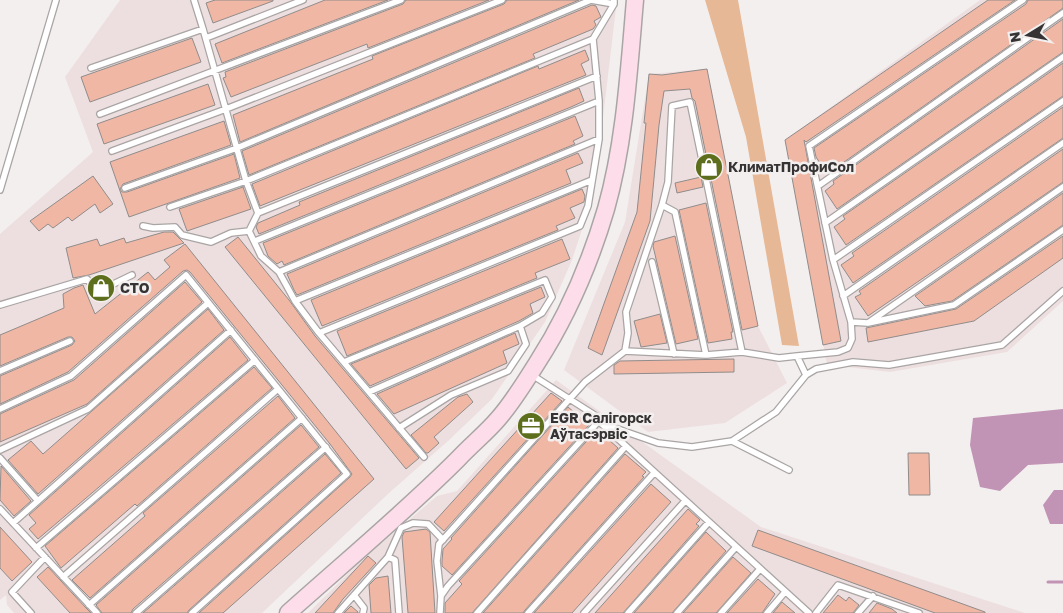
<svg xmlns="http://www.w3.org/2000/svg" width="1063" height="613" font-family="'Golos Text',sans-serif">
	<rect width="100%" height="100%" fill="#f4efef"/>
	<path fill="#eddfdf" d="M120,0h497l-23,193 -22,67 -27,62 -53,77 -44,42 -59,52 -127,120h-248l-7,-8 -1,-10 -6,5v-366l93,-82 -28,-75z
		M980,0h83v301l-56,51 -117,20 -43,-5 -19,3 -43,-230z
		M707,69l51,257 29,57 -62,40 -77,9 -84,-62 61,-148 24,-148z
		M556,380l205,147 264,86h-717l55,-54 74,-63 20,-5z"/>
	<path fill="#e6b895" d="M705,0h33l61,346 -17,-1 -36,-208z"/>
	<path fill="#c193b4" d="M1063,409v54l-35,2 -28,26 -20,-4 -10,-42 3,-27z
		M1054,490h9v34h-13l-7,-19z"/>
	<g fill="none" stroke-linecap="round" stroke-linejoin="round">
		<path stroke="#c193b4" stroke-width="3" d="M1048,582h15"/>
	</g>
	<path fill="#f0b7a5" stroke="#908c8b" d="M215,0h58v1l-60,22 -7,-20z
		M325,0h63l-166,63 -7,-19z
		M406,0h83l-121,48 -1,-4 -136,53 -8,-19 3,-1 -1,-5 178,-68z
		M507,0h72l-339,142 -7,-27 140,-56 -1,-3 132,-52z
		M988,0h27l-209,142 -2,-2 37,201 -18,4 -38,-205z
		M1028,0h35v8l-236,166 -11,-17 -2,-9 212,-144z
		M592,5l4,1 5,11 -7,4 2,4 -3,4 -60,25 2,4 -286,117 -7,-24z
		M1063,19v33l-226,157 -12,-18 9,-7 -1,-3z
		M192,38l9,24 -111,40 -9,-25z
		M585,50l4,10 -8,4 5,11 -326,131 -8,-22 286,-118 1,3z
		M1063,63v33l-217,149 -12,-18 11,-8 -2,-3z
		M707,69l51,257 -16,4 -47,-229 -3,-3 -2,-9 -26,2 -5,34 -9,96 -48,134 -14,-7 49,-136 9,-89h-2l5,-49 13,1z
		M208,84l7,21 -111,39 -7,-20z
		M579,88l5,13 -13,6 -312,127 -3,-7 2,-4 42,-18 -1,-3z
		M1063,107v31l-210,145 -12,-18 13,-9 -2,-3z
		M575,116l8,20 -10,5 2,3 -291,121 -2,-4 -5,3 -9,-8 -5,-13z
		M224,121l7,24 -108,39 -3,5 2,3h5l107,-38 6,24 -111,39 -19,-55z
		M1063,149v33l-195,134 -13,-19 6,-3 -2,-3z
		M578,153l5,10 -17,7 5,13 -274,112 -3,-5 -7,-16z
		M93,176l20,28 -13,9 -5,-9 -23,17 -4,-4 -15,11 -5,-4 -9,7 -9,-10z
		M701,177l2,10 -26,6 -2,-10z
		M243,187l8,22 -64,22 -8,-22z
		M582,189l3,7 -1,6 -14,6 5,10 -19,8 2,4 -236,96 -11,-26z
		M1063,193v32l-111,76 -27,5 -10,-10z
		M706,203l27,129h-2l1,7 -24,4 -29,-133z
		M164,232h9l11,11 -95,32 -16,3 -7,-30 31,-9 3,7 24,-8 2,5z
		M675,236l23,103 -22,5 -23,-98 1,-4z
		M1063,236v22l-89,63 -106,21 -2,-14 90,-19z
		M238,237l51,63 26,36 104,122 -13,11 -181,-222z
		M562,239l8,20 -35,14 2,5 -190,78 -10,-25z
		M185,244l189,235 -151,134h-24l151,-136 2,-3 -22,-30 -140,-172 -3,-2 -4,1 -115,101 -68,32v-28l72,-31 3,-4 -3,-4h-4l-68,29v-31l64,-27 -1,-14 11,-6 9,-3 12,29 53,-42 7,8 15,-13 -6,-7z
		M185,282l17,20 -115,102 -87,38v-28l74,-34z
		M541,287l4,10 -15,7 3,9 -14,8 -149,65 -19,-22z
		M208,309l16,21 -186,164 -30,-34 23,-19 12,13z
		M660,314l7,29 -26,4 -7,-26z
		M515,333l4,11 -16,7 4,12 -113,51 -17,-20z
		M230,337l18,23 -210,179 -9,-10 7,-6 -7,-8z
		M734,359v13l-120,2v-9l6,-4z
		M254,367l18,21 -135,118 -2,-2 -74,64 -16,-22z
		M551,393l11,8 -118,130 -10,-9z
		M467,394l6,8 -39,35 5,6 -11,10h-2l-15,-18 47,-38z
		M278,396l17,22 -205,180 -18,-18 73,-64 -2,-3z
		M568,407l21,18 -137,150 -10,-9v-5l1,-12 9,-10 -1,-1z
		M301,425l18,22 -186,162 -2,4h-29l-6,-8z
		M596,431l2,1 1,-1 19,17 -146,165h-27v-10l17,-19 -3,-3z
		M908,453h21l1,42h-21z
		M325,454l16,19 -152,137 -2,3h-44z
		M625,454l21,18 -4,4 2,1 -119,133 -2,3h-40z
		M1,466l30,35 -17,15 -14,-16z
		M651,484l20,18 -99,111h-38z
		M688,509l12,11 -4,4 3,2 -76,87h-28z
		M0,527l32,35 -20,19 -12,-13z
		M426,529l4,3 5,81h-27l-6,-76 2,-5z
		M758,530l227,82v1h-50l-183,-67z
		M706,532l20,19 -54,62h-38z
		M368,556l8,7 -33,36 -10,14h-18z
		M733,557l18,16 -35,40h-33z
		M48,567l38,41 5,5h-21l-33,-36z
		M388,576l3,37h-20l-2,-28 7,-7z
		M758,579l17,15 -13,19h-35z
		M838,595l8,6 3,-4 10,8 -6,8h-30z
		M782,602l13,11h-22z
		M877,603l15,6 5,4h-28z
		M351,606l7,6v1h-14z"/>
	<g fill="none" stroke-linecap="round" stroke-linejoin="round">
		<defs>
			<path id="service" d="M194,0l9,29
				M206,38l97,-38
				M91,68l112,-39 43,152 12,32 -9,18 12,25 18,16 16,29 24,32 105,124
				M100,114l301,-114
				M112,151l114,-42 276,-109
				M818,186l245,-173
				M125,188l112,-40 354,-148 23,4
				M0,190l56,-190
				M662,205l13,7 31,143
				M170,207l76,-26 347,-142
				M258,213l339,-137
				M825,223l238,-166
				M143,226l10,2 22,-1 7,8 29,7 20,-9 18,-2
				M255,241l344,-140
				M833,260l230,-159
				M652,262l22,92
				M279,272l320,-133
				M843,296l220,-153
				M295,301l297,-121
				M0,305l87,-26 10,13 35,-17
				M851,322l17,1 86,-18 109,-75
				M868,323l195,-136
				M319,333l261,-107 8,-20 11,-67v-38l-6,-62 21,-35v-4
				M625,351l3,-18 -2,-21 36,-107 6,-23 4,-76 18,-4 52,250
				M344,362l201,-82 7,17 -10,16 -22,13 6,18 -18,27 -57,24 -52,33
				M0,371l70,-30
				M532,375l83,53 43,15 34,4 40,-6 44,-29 30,-37 10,-6 37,-7 36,3 113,-20 61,-54
				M806,375l-9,-19 41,-4 10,-4 4,-9 -1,-17 -18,-62 -24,-114 214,-146
				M369,392l151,-66
				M0,409l71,-33 115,-101 161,199 -155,139
				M593,416l216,197
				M732,441l57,29
				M0,450l88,-41 120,-106
				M0,458l38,43
				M0,509l97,104
				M13,523l218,-193
				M36,548l219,-188
				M388,557l13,-29 12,-5 15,1 15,16
				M63,577l215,-188
				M354,595l10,13 -1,5
				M441,596l-4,-35 2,-17 146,-162 40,-31 81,4 36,-3 37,6 18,-2
				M89,605l213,-187
				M31,613l-19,-21 33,-35
				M136,613l190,-166
				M338,613l50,-56 7,3 4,53
				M440,613l1,-17 7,-10 150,-164
				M477,613l148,-166
				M528,613l126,-140
				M584,613l101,-112
				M628,613l81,-91
				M677,613l59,-66
				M721,613l39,-44
				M767,613l18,-21
				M816,613l22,-28 81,28
				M858,613l15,-17"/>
			<path id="secondary" d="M288,613c57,-51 116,-100 170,-154 13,-14 28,-26 40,-40 15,-17 27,-37 39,-56 31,-48 53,-100 69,-154 19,-67 23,-140 29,-209"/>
		</defs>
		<use href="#service" stroke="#aaa5a5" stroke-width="8"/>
		<use href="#secondary" stroke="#aaa5a5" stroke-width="19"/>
		<use href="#service" stroke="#fff" stroke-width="5.5"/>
		<use href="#secondary" stroke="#fddde9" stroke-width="16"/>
	</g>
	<defs>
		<symbol id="shop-disc" viewBox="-11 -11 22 22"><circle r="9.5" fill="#5d6f1d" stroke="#f4efef"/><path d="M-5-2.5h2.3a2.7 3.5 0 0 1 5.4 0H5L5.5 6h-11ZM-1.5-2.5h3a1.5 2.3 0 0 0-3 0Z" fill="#fff"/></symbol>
		<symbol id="office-disc" viewBox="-11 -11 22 22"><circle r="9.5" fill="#5d6f1d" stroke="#f4efef"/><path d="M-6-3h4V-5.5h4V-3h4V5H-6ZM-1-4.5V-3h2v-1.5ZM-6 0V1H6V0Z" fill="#fff"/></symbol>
	</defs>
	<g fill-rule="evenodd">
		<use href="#shop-disc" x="693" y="151" width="32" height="32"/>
		<use href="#shop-disc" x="85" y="272" width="32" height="32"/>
		<use href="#office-disc" x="515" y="410" width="32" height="32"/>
	</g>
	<g text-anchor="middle" stroke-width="5" stroke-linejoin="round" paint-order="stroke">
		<g font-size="14" font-weight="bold" fill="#353333" stroke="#f4efef" text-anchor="start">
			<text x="728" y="172">КлиматПрофиСол</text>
			<text x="120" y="293">СТО</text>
			<text x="550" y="423">EGR Салігорск<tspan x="550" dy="16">Аўтасэрвіс</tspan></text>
		</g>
	</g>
	<g transform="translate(1028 35) rotate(260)" stroke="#f4efef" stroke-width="4" paint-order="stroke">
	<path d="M0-4L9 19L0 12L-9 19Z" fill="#353333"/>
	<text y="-8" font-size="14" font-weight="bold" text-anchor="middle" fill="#353333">N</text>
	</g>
</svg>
